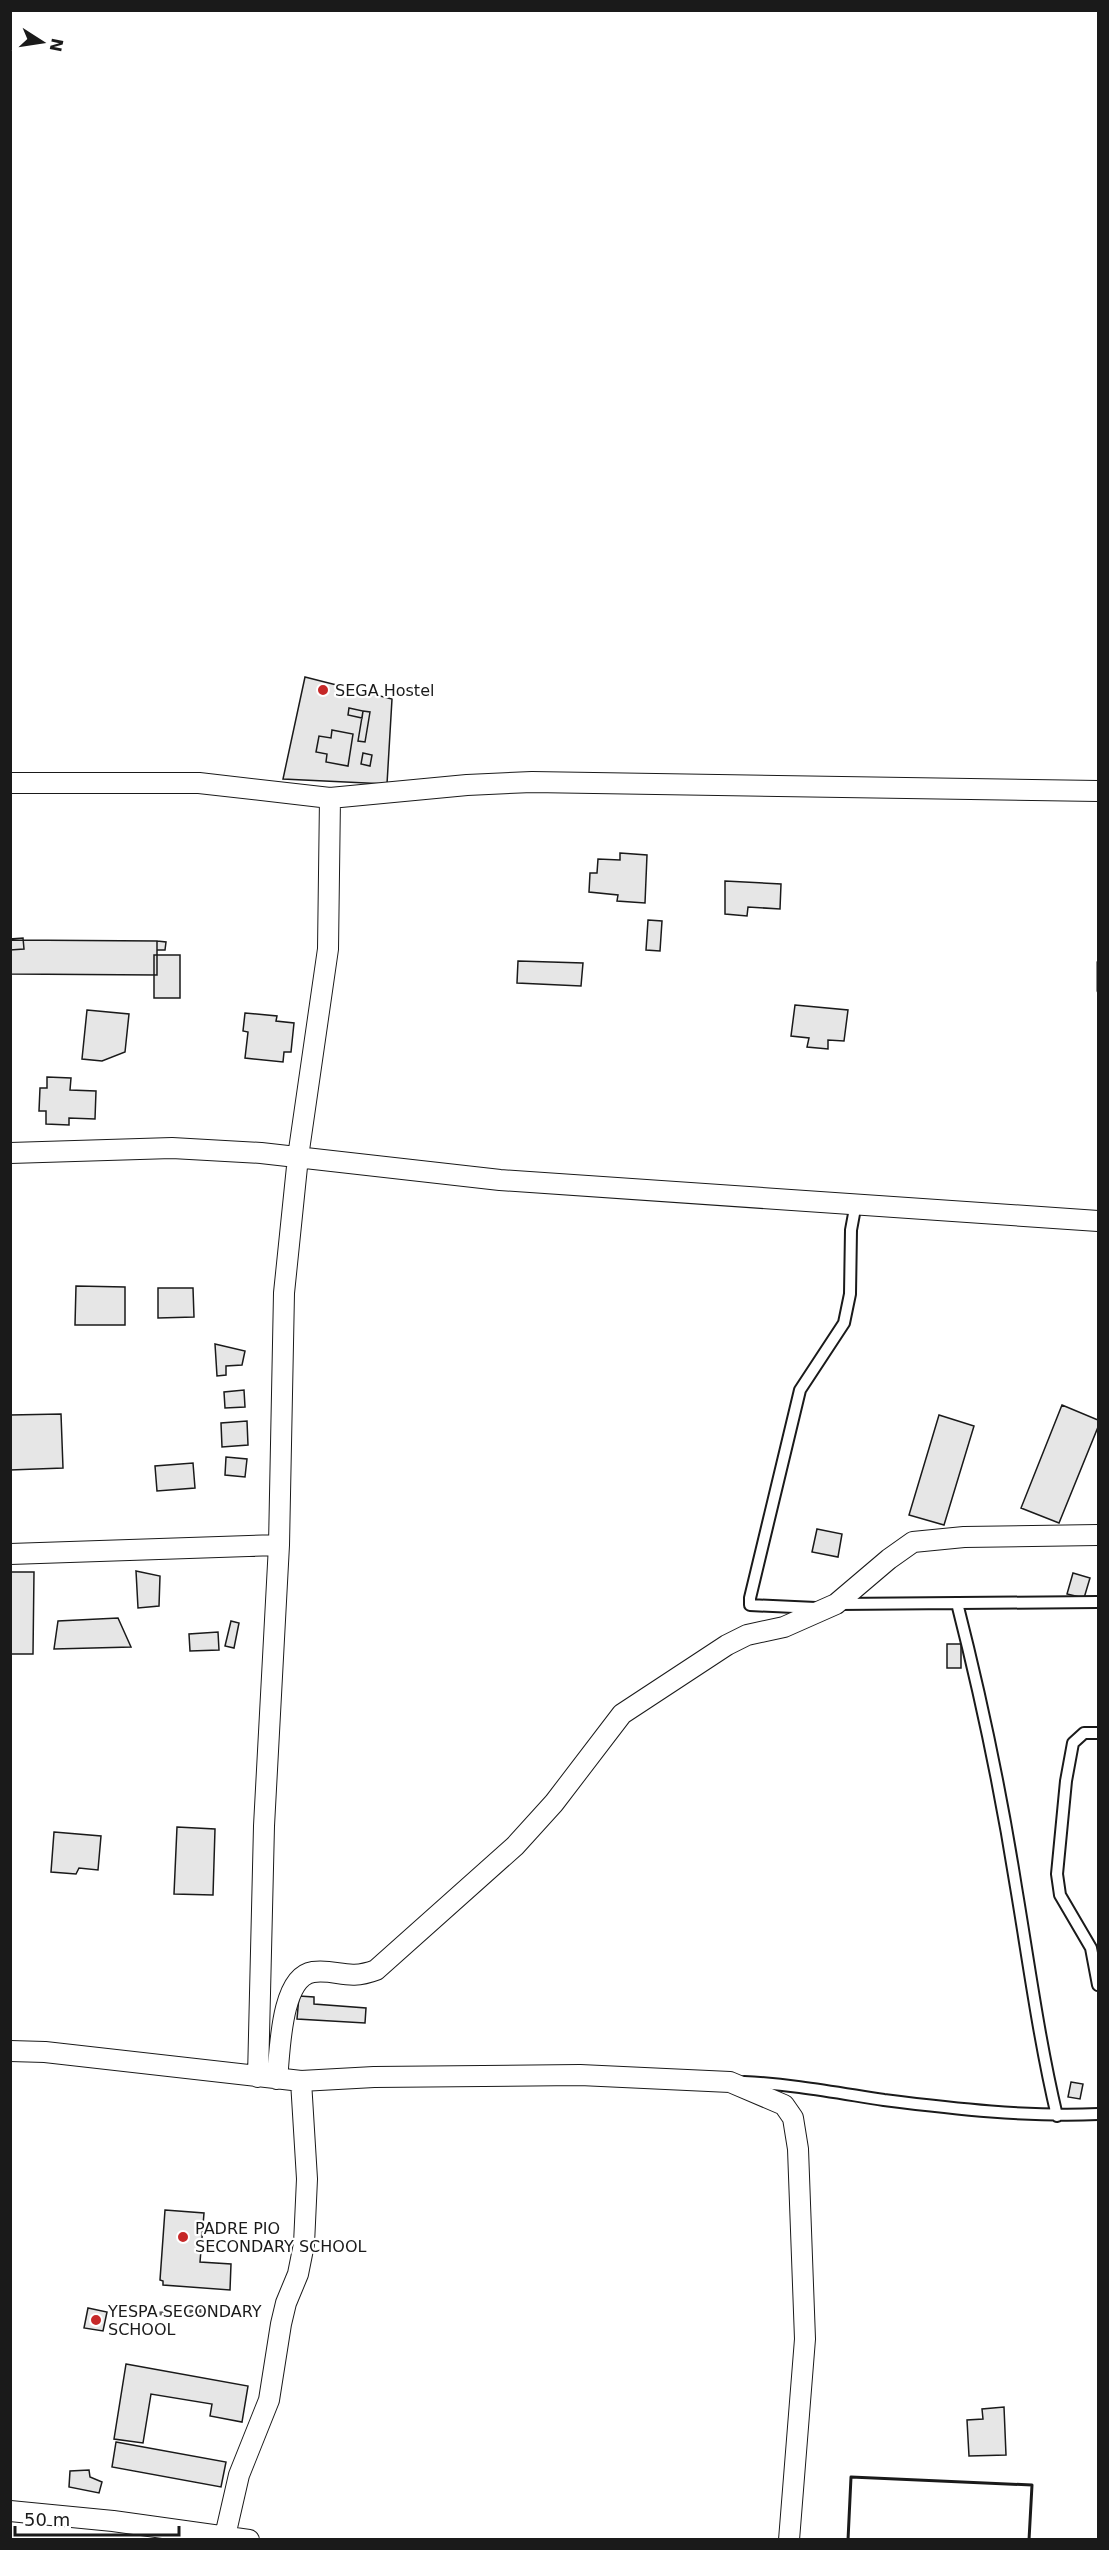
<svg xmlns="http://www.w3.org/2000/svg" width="1109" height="2550" font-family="'DejaVu Sans',sans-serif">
	<rect width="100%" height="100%" fill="#fff"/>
	<path fill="#e6e6e6" stroke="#1a1a1a" stroke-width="1.5" d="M305,677l87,22 -5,85 -104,-5z
		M349,708l14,3 -1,7 -14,-3z
		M363,711l7,1 -5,30 -7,-1z
		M332,730l21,4 -5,32 -22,-4 1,-8 -11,-2 3,-16 12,2z
		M363,753l9,2 -2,11 -9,-2z
		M620,853l27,2 -2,48 -28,-2 1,-6 -29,-3 1,-19h7l1,-14 22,1z
		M725,881l56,3 -1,25 -32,-2 -1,9 -22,-2z
		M648,920l14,1 -2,30 -14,-1z
		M23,938l1,11 -14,1v-11z
		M10,940l147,1v34l-147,-1z
		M157,941l9,1 -1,8h-8z
		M154,955h26v43h-26z
		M518,961l65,2 -2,23 -64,-3z
		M795,1005l53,5 -4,31 -16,-1v9l-21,-2 2,-9 -18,-2z
		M87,1010l42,4 -4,38 -23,9 -20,-2z
		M245,1013l32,3 -1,5 18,2 -3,29h-7l-1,10 -38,-4 3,-26 -5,-1z
		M47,1077l24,1 -1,12 26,1 -1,28 -26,-1v7l-23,-1v-13h-7l1,-23h7z
		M76,1286l49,1v38h-50z
		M158,1288h35l1,29 -36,1z
		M215,1344l30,7 -3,14 -16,1v9l-9,1z
		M244,1390l1,17 -20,1 -1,-16z
		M1062,1405l36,15v7l-39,96 -38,-15z
		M61,1414l2,54 -53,2v-55z
		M939,1415l35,11 -30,99 -35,-10z
		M247,1421l1,24 -26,2 -1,-24z
		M226,1457l21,2 -2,18 -20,-2z
		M193,1463l2,25 -38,3 -2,-25z
		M817,1529l25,5 -4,23 -26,-5z
		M136,1571l24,5 -1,30 -21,2z
		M10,1572h24l-1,82h-23z
		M1073,1573l17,5 -6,20 -17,-4z
		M118,1618l13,29 -77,2 4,-28z
		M231,1621l8,2 -5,25 -9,-2z
		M218,1632l1,18 -29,1 -1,-17z
		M947,1644h14v24h-14z
		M177,1827l38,2 -2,66 -39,-1z
		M54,1832l47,4 -3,34 -19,-2 -3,6 -25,-2z
		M299,1996l15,1v7l52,4 -1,15 -68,-4z
		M1071,2082l12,2 -3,15 -12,-2z
		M165,2210l39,3 -4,49 31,2 -1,26 -67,-5v-4l-3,-1z
		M88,2308l19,4 -4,19 -19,-3z
		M126,2364l122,22 -6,36 -32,-6 2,-12 -61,-10 -8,49 -29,-4z
		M1004,2407l2,48 -37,1 -2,-36 16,-1 -1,-10z
		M116,2442l110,20 -5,25 -109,-20z
		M89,2470l1,7 12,5 -3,11 -30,-6 1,-16z"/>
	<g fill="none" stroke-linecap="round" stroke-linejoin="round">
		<defs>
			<path id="service" d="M957,1603c24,94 44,189 59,284 13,77 23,153 41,229
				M838,1604l260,-2
				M816,1608l-66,-3v-7l50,-208 44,-67 6,-29 1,-64 5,-27
				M1098,1733h-14l-11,10 -7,38 -9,93 3,21 31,53 7,37
				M744,2082c47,2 94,11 140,18 72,9 142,17 214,14"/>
			<path id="minor" d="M10,783h189l131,15 137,-13 65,-3 566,9
				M10,1153l162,-5 89,5 239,27 598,41
				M10,1554l269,-9
				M10,2051l35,1 256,29 73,-4 206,-2 150,7 54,23 9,13 5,31 7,190 -16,201
				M258,2077l6,-251 15,-281 5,-252 14,-136 30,-208 2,-151
				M277,2079c3,-25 3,-102 36,-107 25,-3 34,9 63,-2l139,-124 39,-43 68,-89 105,-69 20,-10 37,-8 52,-23 53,-45 24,-17 51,-5 134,-2
				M10,2511l103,10 136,19
				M225,2536l14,-61 30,-75 12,-76 5,-21 12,-29 6,-30 3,-65 -6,-98"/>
		</defs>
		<use href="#service" stroke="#1a1a1a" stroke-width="14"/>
		<use href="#minor" stroke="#1a1a1a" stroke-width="22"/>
		<path stroke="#5f5f5f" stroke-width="4" stroke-dasharray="4.5 3" stroke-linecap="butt" d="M152,2314l112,-7"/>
		<use href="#service" stroke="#fff" stroke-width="10"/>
		<use href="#minor" stroke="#fff" stroke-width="20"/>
		<path stroke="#1a1a1a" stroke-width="3" d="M1098,962v29
			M848,2540l3,-63 181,8 -3,55"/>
	</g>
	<g fill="#c62828" stroke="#fff" stroke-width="2">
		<circle cx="323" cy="690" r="6"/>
		<circle cx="183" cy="2237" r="6"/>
		<circle cx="96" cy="2320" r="6"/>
	</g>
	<g text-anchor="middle" stroke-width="4.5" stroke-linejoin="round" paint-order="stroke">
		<g font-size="16" fill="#1a1a1a" stroke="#fff" text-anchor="start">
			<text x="335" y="696">SEGA Hostel</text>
			<text x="195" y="2234">PADRE PIO<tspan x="195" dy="18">SECONDARY SCHOOL</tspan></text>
			<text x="108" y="2317">YESPA SECONDARY<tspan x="108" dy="18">SCHOOL</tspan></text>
		</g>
	</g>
	<rect width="1109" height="2550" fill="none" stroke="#1a1a1a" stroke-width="24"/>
	<g transform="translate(42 42) rotate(102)" stroke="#ffffff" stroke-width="4.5" paint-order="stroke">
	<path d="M0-4.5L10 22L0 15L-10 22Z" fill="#1a1a1a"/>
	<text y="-9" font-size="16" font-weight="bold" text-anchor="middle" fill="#1a1a1a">N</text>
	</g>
	<path d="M15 2526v9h164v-9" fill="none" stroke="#1a1a1a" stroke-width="3"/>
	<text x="24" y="2526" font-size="18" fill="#1a1a1a" stroke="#ffffff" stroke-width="4.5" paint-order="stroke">50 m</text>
</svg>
